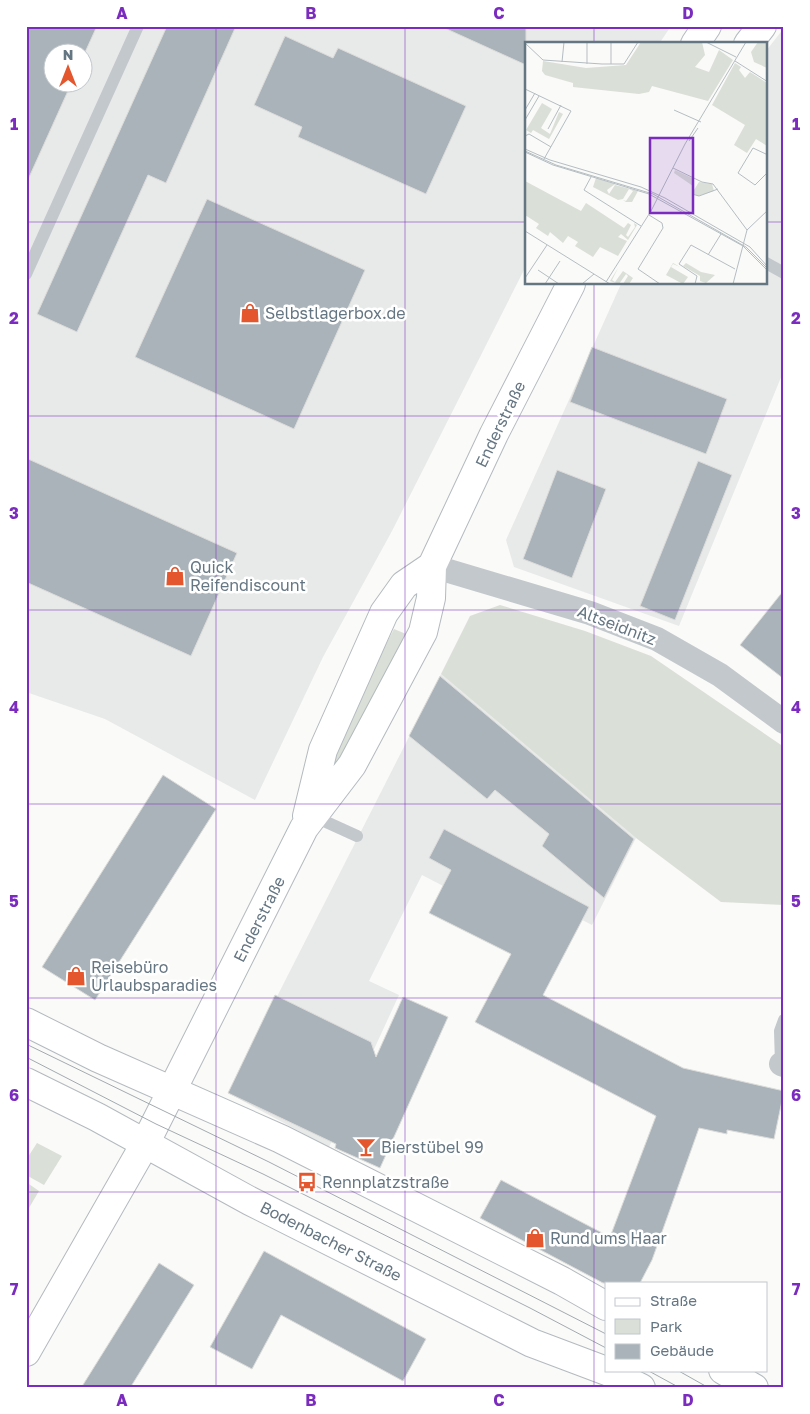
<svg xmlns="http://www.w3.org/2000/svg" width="810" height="1414" font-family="'Golos Text',sans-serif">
	<rect width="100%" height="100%" fill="#fafaf8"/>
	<path fill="#e8e9e9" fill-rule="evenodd" d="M26,26h645l-12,18h-133v222l-134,265 -69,126 -68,143 -150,-81 -79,-27zM52,52h30v30h-30z
		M784,28v342l-105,256 -165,-59 -8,-27 115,-256h145v-233z
		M441,674l195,164 -44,87 -73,-37 -16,29 -81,-42 -53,106 30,14 -70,152 -101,-54z"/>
	<path fill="#dadfd7" d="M500,605l85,26 66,25 133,91v158l-63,-3 -85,-64 -195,-164 29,-58z
		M394,629l12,5 -68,132 -8,-4 25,-59z
		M37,1143l25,13 -18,29 -18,-10v-15z
		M26,1182l13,9 -13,22z"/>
	<path fill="#aab3b9" stroke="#dcdcda" d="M26,26h71l-15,33v-7h-30v30h20l-46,102z
		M167,26h69l-70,157 -18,-8 -71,157 -40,-18z
		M440,26h86v39z
		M285,36l48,22 5,-10 128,58 -40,88 -128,-57 4,-10 -48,-22z
		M207,199l158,71 -71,159 -159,-72z
		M592,347l135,52 -21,55 -136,-52z
		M26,458l211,95 -46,103 -165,-74z
		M698,461l34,14 -57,145 -35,-14z
		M557,470l49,19 -34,89 -49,-19z
		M784,590v89l-44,-34z
		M440,676l194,163 -30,59 -62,-52 7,-12 -54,-44 -8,9 -78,-63z
		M163,775l53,34 -121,191 -53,-33z
		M444,829l145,78 -46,88 140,73 101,23 -10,48 -47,-9v4l-28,-6 -47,132 -12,23h-37l-123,-65 21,-38 109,57 46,-121 -181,-94 36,-68 -82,-41 22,-43 -22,-12z
		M275,995l96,47 5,15 27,-60 45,20 -68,151 -45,-20 1,-4 -108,-51z
		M264,1251l162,88 -23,42 -122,-66 -29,54 -42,-22z
		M159,1263l35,22 -64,103h-49z"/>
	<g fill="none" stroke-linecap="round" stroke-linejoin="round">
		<defs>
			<path id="secondary" d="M695,44l12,-18
				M748,44l14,-18
				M307,816l16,-66 61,-137 20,-28 28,-19
				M26,1022l72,36 183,81 281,142 44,25
				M26,1082l71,35 153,84 282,142 77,29 32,16
				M26,1352l119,-208 159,-316 48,-63 71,-133 8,-34 1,-32 62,-132 77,-150
				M723,1370l31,18"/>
		</defs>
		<use href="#secondary" stroke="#b3babf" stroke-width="30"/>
		<path stroke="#c3c8cc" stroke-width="12" d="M766,263l18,10
			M26,274l112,-248
			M313,816l44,20
			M781,1064l-1,-33 4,-11"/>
		<path stroke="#c3c8cc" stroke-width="24" d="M432,566l158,47 67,26 63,36 64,47
			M781,1064l3,1"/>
		<use href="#secondary" stroke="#fff" stroke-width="28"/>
		<path stroke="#a2aab0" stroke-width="1" d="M26,1044l243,118 337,172
			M26,1057l130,67 107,50 267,134 76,40
			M647,1370l33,18
			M677,1370l32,18"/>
	</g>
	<path fill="none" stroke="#7b2cbf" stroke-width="1" stroke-opacity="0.55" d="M216,26v1362M405,26v1362M594,26v18M26,222h500M766,222h18M594,284v1104M26,416h758M26,610h758M26,804h758M26,998h758M26,1192h758"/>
	<defs>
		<symbol id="shop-bare" viewBox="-9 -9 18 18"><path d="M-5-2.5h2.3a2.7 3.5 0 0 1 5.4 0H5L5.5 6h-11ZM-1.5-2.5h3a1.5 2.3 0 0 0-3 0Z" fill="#e4572e" stroke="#fff" stroke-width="2.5" paint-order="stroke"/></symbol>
		<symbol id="bar-bare" viewBox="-9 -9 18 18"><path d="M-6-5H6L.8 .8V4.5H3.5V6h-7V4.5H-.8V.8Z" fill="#e4572e" stroke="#fff" stroke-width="2.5" paint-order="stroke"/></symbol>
		<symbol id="bus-bare" viewBox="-9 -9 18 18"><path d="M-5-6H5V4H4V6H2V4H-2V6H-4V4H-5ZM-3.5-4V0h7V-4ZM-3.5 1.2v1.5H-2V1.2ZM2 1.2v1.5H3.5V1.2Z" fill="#e4572e" stroke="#fff" stroke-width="2.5" paint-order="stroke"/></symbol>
	</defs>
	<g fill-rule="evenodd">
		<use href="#shop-bare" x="236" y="299" width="28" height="28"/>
		<use href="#shop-bare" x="161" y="562" width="28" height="28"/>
		<use href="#shop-bare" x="62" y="962" width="28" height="28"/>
		<use href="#bar-bare" x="352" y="1133" width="28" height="28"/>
		<use href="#bus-bare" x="293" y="1168" width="28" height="28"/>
		<use href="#shop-bare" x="521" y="1224" width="28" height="28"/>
	</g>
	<g text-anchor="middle" stroke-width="5" stroke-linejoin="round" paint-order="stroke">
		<g font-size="16" fill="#657683" stroke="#fff" text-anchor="start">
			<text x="265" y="319">Selbstlagerbox.de</text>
			<text x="190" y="573">Quick<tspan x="190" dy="18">Reifendiscount</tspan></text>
			<text x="91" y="973">Reisebüro<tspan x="91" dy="18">Urlaubsparadies</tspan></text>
			<text x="381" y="1153">Bierstübel 99</text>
			<text x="322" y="1188">Rennplatzstraße</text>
			<text x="550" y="1244">Rund ums Haar</text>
		</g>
		<g font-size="16" fill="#657683" stroke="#fff">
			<text transform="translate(500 424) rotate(-64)" y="6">Enderstraße</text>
			<text transform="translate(617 625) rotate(21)" y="6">Altseidnitz</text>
			<text transform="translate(259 919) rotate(-63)" y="6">Enderstraße</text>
			<text transform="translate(331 1241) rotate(27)" y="6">Bodenbacher Straße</text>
		</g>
	</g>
	<g transform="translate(525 42)">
		<rect width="242" height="242" fill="#fafaf8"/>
		<path d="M116,0h61l3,13 -10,12 14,5 10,-22 14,10 -25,41 -56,-15 -3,6 -10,2 -66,-7v-4l-28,-8 -3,-4 1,-10 43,7 40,-3zM233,0h9v26l-13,-6 -3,-10zM210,21l6,4 -2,3 6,8 5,-6 17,11v63l-11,-7 -9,14 -13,-8 11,-20 -33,-20zM17,61l10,6 -11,19 9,6 9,-22 4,2 -14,25 -16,-9 -2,3 -5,-3zM150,128l19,9 -1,7 -19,-13zM71,136l19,6 -8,6 2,4 6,-9 23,6 -6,11h-6l-3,-2 3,1 7,-10 -4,-2 -6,10 -5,1 -25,-13zM0,139l56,30 5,-8 38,25 4,-5 3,2 -5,10 2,2 7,-10 -1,-4 3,2 -9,15 -7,-6 -3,3 9,4 -9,15 -18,-9 -7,10 -18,-11 3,-4 -10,-6 -5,7 -13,-11 -2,4 -12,-8 3,-4 -14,-9zM174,140l13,2 2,7 -16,5 -6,-3zM148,221l7,4 -7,-3 -2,3 17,10 -5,7 -17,-9zM161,221l15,9 14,3 -9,8 -6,-2v-5l-17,-10zM93,226l-6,12 3,2 8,-11 10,7 -4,6h-6l5,-8 -2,-2 -7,10 -9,-3z" fill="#dadfd7"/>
		<path fill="none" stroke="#b5bdc2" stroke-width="1" d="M62,0v22M86,0v22M181,0l30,15M0,1l18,17 59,4h22l14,-22M210,19l33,21M37,20l2,-20M0,47l46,22 -27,48M0,68l10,-17M149,68l27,12M0,78l14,-24M23,87l13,-24M0,94l4,-2 22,13M164,99l9,-13M0,107l25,11 91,27 24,11 85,49 18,20M0,109l31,14 97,29 93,53 22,22M0,110l28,13 96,29 94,52 25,25M243,113l-15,-7 -15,25 17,12 13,-13M148,126l29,14 11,2 34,46M66,135l-7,13 57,36M167,152l7,2 19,-7M124,173l13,8 1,5 -25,41 22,15M0,189l85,53M183,213l13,-21M13,228l21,14M0,236l22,-33M81,240l45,-71 34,-67 61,-102M20,242l15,-23M57,242l12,-10M170,242l2,-8 -18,-12 12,-19 44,24M208,242l14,-54 21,-20"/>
		<path fill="#7b2cbf" fill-opacity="0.15" stroke="#7b2cbf" stroke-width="2.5" d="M125,96h43v75h-43z"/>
		<rect width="242" height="242" fill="none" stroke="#657683" stroke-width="2.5"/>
	</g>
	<rect width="810" height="1414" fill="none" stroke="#ffffff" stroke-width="55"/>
	<rect x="605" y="1282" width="162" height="90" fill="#ffffff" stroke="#c1c8cd"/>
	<rect x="615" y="1298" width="25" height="8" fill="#ffffff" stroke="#c1c8cd"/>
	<text x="650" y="1306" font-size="15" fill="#657683">Straße</text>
	<rect x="615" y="1319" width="25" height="15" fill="#dadfd7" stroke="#c1c8cd"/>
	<text x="650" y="1332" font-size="15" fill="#657683">Park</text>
	<rect x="615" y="1344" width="25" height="15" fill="#aab3b9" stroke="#c1c8cd"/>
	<text x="650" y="1356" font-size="15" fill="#657683">Gebäude</text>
	<g transform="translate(68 68)"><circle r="24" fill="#ffffff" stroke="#c1c8cd"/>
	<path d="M0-4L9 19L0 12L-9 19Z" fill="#e4572e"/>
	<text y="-8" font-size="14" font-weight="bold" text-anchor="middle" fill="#657683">N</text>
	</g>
	<rect x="28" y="28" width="754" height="1358" fill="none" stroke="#7b2cbf" stroke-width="2"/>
	<g font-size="16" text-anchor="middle" font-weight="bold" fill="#7b2cbf">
		<text x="122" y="19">A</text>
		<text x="311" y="19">B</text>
		<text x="499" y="19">C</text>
		<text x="688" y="19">D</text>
		<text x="14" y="130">1</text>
		<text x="796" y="130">1</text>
		<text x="14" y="324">2</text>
		<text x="796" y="324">2</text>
		<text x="14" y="519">3</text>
		<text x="796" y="519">3</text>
		<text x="14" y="713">4</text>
		<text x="796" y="713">4</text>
		<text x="14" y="907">5</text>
		<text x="796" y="907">5</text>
		<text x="14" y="1101">6</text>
		<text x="796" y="1101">6</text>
		<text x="14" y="1295">7</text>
		<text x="796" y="1295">7</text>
		<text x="122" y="1406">A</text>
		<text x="311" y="1406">B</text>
		<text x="499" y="1406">C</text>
		<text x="688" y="1406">D</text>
	</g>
</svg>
